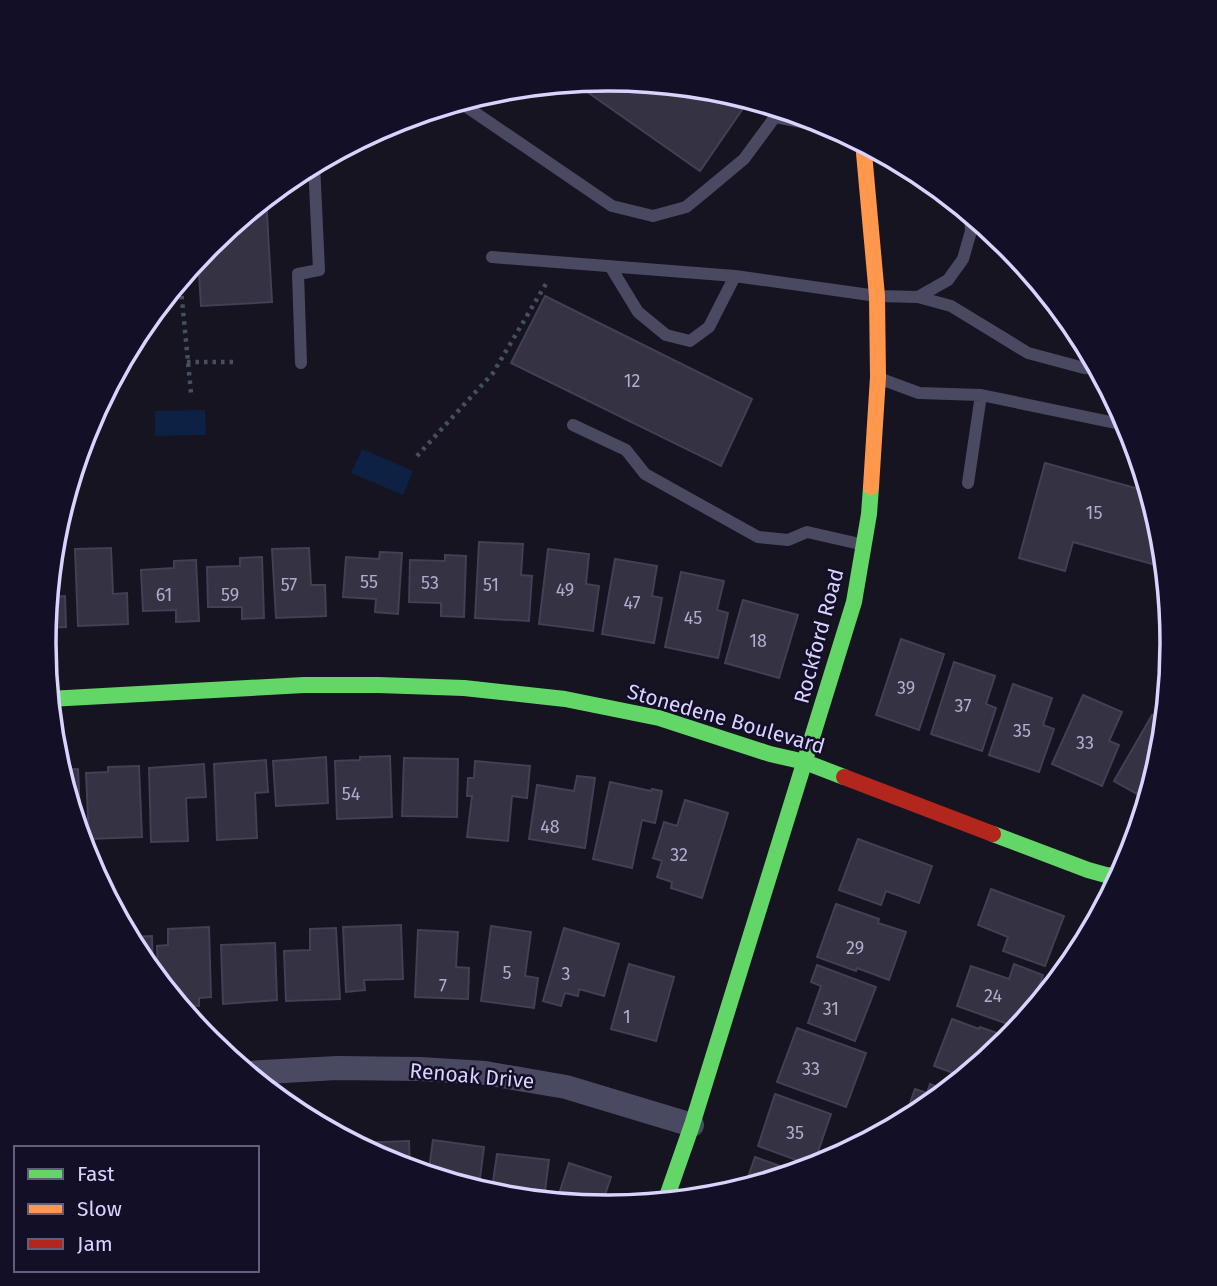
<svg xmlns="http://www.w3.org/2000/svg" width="1217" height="1286" font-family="'Fira Sans',sans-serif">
	<rect width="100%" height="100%" fill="#161421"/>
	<path fill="#0d2144" d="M205,410l1,25 -51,1v-25z
		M362,449l51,22 -10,24 -52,-22z"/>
	<path fill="#343243" stroke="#433f54" stroke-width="2" d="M609,78l110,11 10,3 17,12 -46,67 -127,-89z
		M266,197l6,105 -71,4 -3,-49 11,-14z
		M545,296l207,103 -31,67 -210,-103z
		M1045,463l105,29 12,41 4,35 -93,-26 -8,29 -46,-13z
		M479,542l44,2 -2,31 11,1 -3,45 -54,-3z
		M111,548l2,46 14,-1 1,31 -50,2 -3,-77z
		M309,548l2,37h14l1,31 -50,2 -4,-69z
		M548,549l41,5 -3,30 13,2 -6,45 -54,-7z
		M380,552l22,1 -4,61 -23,-2 1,-13 -33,-2 3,-40 33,2z
		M445,555l21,1 -2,61 -23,-1v-13l-32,-1 1,-42 35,1z
		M262,557l2,61 -22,1v-12h-34l-1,-40 33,-1v-8z
		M615,559l42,7 -5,30 10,2 -8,45 -52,-9z
		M196,560l3,61 -23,1v-12l-33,1 -2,-41 33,-2v-7z
		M681,572l43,9 -7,29 11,3 -10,45 -53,-11z
		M50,584v13l15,-1 1,31 -21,1z
		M743,600l55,15 -19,63 -54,-15z
		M901,639l43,15 -25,76 -43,-15z
		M954,662l41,14 -9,28 10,4 -14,43 -51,-17z
		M1013,684l39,14 -9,27 11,4 -15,43 -50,-17z
		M1083,695l39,17 -13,29 10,4 -17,41 -50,-22z
		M1152,715l13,7 -3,32 -14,46 -34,-19z
		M390,756l2,61 -55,2 -2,-58 25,-1v-3z
		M326,757l2,46 -52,3 -3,-45z
		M404,758l54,1 -1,58 -55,-1z
		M266,760l2,32 -13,1 2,45 -40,2 -3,-76z
		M475,761l55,5 -3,32 -15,-2 -4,45 -41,-4 5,-41h-5l1,-18h6z
		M204,764l2,33 -20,1 2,43 -37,1 -2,-74z
		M139,766l3,71 -53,2 -3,-66 22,-1v-5z
		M78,769l2,46 1,24 -21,-69z
		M577,776l18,2 -10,70 -56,-9 8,-54 37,6z
		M610,782l41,9 1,-2 10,2 -7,32 -13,-3 -10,48 -39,-9z
		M685,800l43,13 -26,85 -31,-10 1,-6 -15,-5 5,-16 -9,-3 11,-36 13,4z
		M858,839l74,27 -13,37 -33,-12 -5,14 -42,-15z
		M991,889l73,27 -19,50 -42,-15 5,-14 -30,-12z
		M836,904l43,15 -1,4 28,9 -17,48 -32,-12 -1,3 -39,-14z
		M401,925l2,54 -39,1 1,10 -19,2 -3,-65z
		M491,926l40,6 -6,44 13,2 -4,30 -53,-7z
		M209,927l2,70 -12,1v8l-20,-1 -21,-25 -1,-34 11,-1v-16z
		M336,928l4,71 -54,2 -2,-50 26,-1v-21z
		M564,928l55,16 -15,52 -25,-7 -1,7 -13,-3 -4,13 -18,-5z
		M418,930l40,2 -2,35 13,1 -1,31 -53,-2z
		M152,936l1,38 -14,-18 -11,-19z
		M275,943l2,57 -54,4 -2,-59z
		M629,964l45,13 -18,64 -45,-12z
		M1014,964l29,11 -15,43 -9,10 -62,-22 14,-40 38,13z
		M817,965l59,22 -21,54 -47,-18 13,-37 -10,-4z
		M952,1019l27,10 1,-2 31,11 -47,41v-2l-30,-11z
		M797,1028l69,25 -20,54 -69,-25z
		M930,1084l18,7 -26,22 -19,10 12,-34 12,4z
		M775,1094l56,20 -18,52 -55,-20z
		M433,1140l51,7 -4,31 -12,-2 -1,11 -39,-11z
		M409,1141l1,29 -18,-5 -37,-20v-2z
		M497,1154l52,6 -4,31 -12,-2 -1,11 -41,-5z
		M755,1157l31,11 -4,10 -38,11z
		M569,1163l42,14 -10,30 -45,-4z"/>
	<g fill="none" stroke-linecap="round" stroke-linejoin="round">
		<path stroke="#44505f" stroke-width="4.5" stroke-dasharray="3.5 5" stroke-linecap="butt" d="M180,279l11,114
			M187,362h51
			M417,456l76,-83 54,-91"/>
		<path stroke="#4a4962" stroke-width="12" d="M458,101l154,105 41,10 33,-9 22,-18 36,-30 31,-42 63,12
			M768,104l7,13
			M492,257l243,19 142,20 41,1 33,9 77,47 56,15 15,1
			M610,266l28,46 28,23 24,6 19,-14 26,-51
			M918,297l30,-17 15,-21 8,-28 -1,-18
			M301,363l-3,-89 21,-4 -5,-107
			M881,379l38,14 62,2 149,31
			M573,425l53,25 19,24 113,63 30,3 19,-8 53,12
			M968,483l13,-88"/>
		<path stroke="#4a4962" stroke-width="24" d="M247,1073l90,-5 83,1 65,4 81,14 126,38"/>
		<path stroke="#63d668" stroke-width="16" d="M49,699l255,-14h74l86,3 101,11 94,19 111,36 35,8 39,15
			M993,834l95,36 18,5 15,1
			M665,1202l27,-77 162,-523 15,-88 2,-27"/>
		<path stroke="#ff974d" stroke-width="16" d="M863,142l14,154 1,81 -7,110"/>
		<path stroke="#b3261e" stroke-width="16" d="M844,777l149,57"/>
	</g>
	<g text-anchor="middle" stroke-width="5" stroke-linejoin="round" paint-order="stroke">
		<g font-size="18" fill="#b0acd0">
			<text x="632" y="387">12</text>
			<text x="1094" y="519">15</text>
			<text x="369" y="588">55</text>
			<text x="430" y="589">53</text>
			<text x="289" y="591">57</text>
			<text x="491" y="591">51</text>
			<text x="565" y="596">49</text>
			<text x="164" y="601">61</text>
			<text x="230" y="601">59</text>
			<text x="632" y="609">47</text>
			<text x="693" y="624">45</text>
			<text x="758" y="647">18</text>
			<text x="906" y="694">39</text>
			<text x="963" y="712">37</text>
			<text x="1022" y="737">35</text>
			<text x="1085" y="749">33</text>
			<text x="351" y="800">54</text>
			<text x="550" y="833">48</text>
			<text x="679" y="861">32</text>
			<text x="855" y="954">29</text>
			<text x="507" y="979">5</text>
			<text x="566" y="980">3</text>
			<text x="443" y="992">7</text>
			<text x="993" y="1002">24</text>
			<text x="831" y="1015">31</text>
			<text x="627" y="1023">1</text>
			<text x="811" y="1075">33</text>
			<text x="795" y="1139">35</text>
		</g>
		<g font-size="21" fill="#d9d4ff" stroke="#130f26">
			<text transform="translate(819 636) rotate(-75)" y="7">Rockford Road</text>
			<text transform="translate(726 719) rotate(16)" y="7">Stonedene Boulevard</text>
			<text transform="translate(472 1076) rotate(5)" y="7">Renoak Drive</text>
		</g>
	</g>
	<path d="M0 0H1217V1286H0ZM56 643a552 552 0 1 1 1104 0a552 552 0 1 1-1104 0Z" fill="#130f26" fill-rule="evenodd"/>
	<path fill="none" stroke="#d9d4ff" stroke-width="3.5" d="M56 643a552 552 0 1 1 1104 0a552 552 0 1 1-1104 0Z"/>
	<rect x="14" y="1146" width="245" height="126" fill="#130f26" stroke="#625e7d" stroke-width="2"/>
	<rect x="28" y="1169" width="35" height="10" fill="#63d668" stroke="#625e7d" stroke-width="2"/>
	<text x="77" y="1181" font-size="21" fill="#d9d4ff">Fast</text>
	<rect x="28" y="1204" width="35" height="10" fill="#ff974d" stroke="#625e7d" stroke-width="2"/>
	<text x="77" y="1216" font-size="21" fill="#d9d4ff">Slow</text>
	<rect x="28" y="1239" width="35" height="10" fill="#b3261e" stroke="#625e7d" stroke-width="2"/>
	<text x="77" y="1251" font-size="21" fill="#d9d4ff">Jam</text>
</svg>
